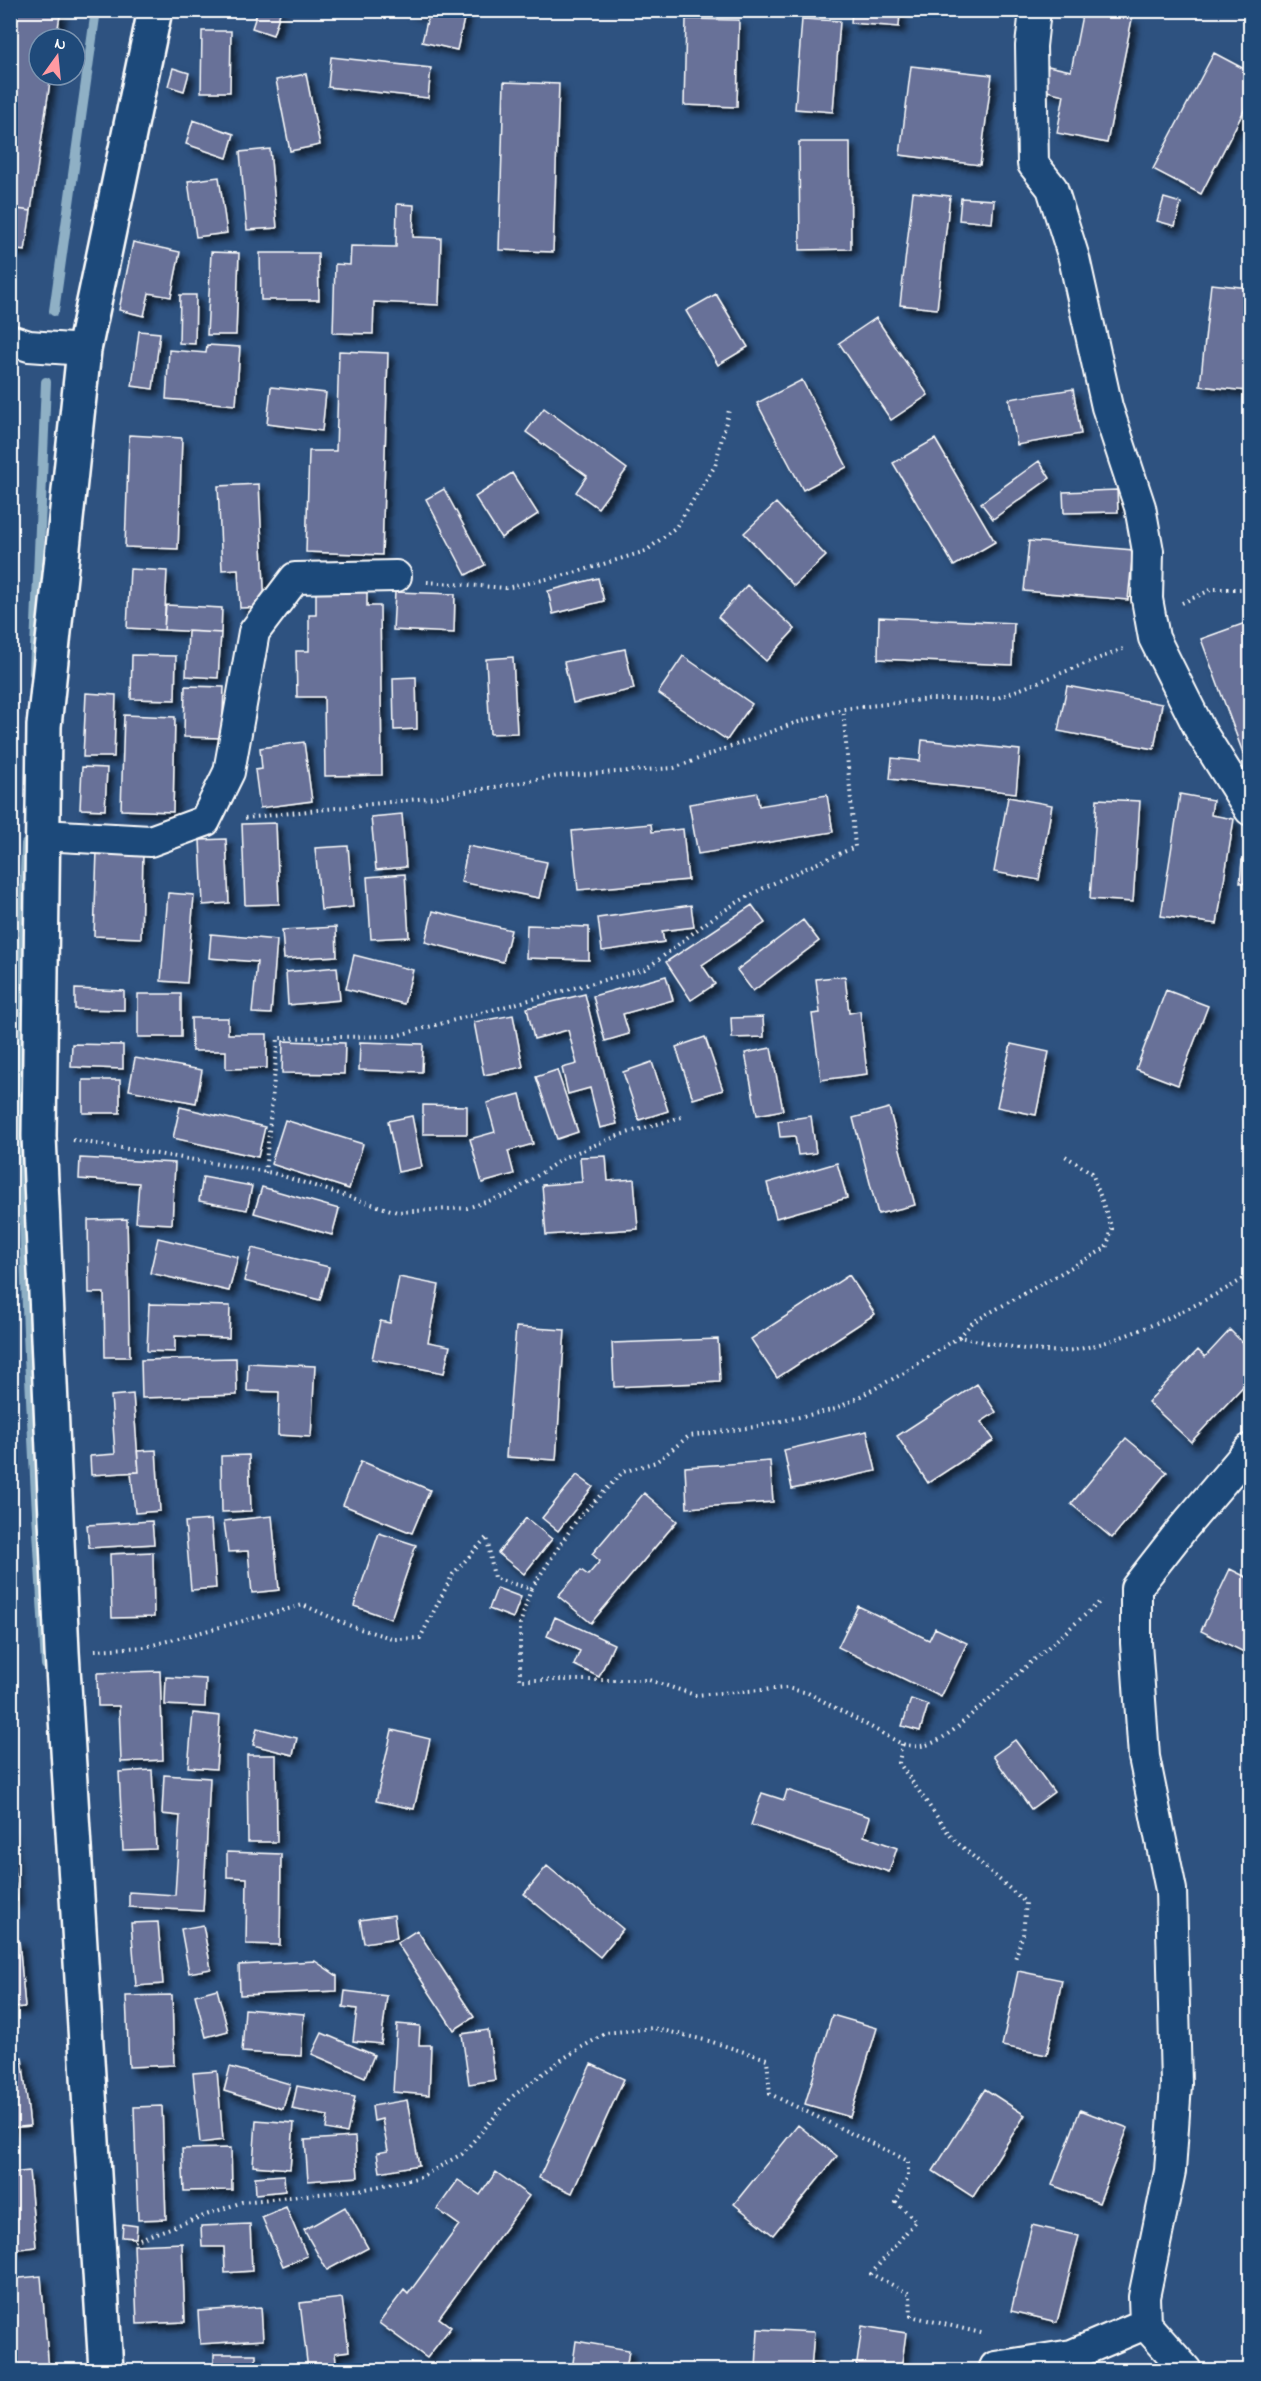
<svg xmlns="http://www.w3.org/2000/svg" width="1261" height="2381" font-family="'Indie Flower',sans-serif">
	<defs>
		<filter id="shadow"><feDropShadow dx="5.5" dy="5.5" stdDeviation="3" flood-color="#0009"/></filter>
	</defs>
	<rect width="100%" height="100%" fill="#2e5280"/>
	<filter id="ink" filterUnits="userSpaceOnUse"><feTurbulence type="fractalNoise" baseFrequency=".0167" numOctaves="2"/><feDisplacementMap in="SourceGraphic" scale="12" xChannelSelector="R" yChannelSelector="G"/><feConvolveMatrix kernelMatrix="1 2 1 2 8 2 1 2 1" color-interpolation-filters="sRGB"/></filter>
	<g filter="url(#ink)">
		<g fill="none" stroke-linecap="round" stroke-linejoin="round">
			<path stroke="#8fb0c5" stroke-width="10" d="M54,311l42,-301
				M34,673l12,-291
				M26,844c-12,274 3,548 20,821"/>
		</g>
		<path fill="#687198" stroke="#fff" stroke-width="1.5" filter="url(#shadow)" d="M15,10h46l-5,29h-17v36h12l-20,136 -21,-3v-168z
			M258,10h23l-8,25 -21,-7z
			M406,10h60l-9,40 -35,-8 6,-25z
			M852,10h48l-1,17 -48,-4z
			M1083,10l49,9 -25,124 -50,-10 7,-38 -21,-5 5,-24 23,5z
			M686,19l53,1 -2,87 -53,-2z
			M802,19l38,2 -7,91 -38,-3z
			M202,31h29l-1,61h-29z
			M1214,53l36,19v27l-49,95 -48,-25z
			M331,57l100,11 -3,30 -100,-11z
			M911,66l81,9 -12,90 -80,-10z
			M173,68l16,5 -5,18 -16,-5z
			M306,74l14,71 -30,6 -14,-71z
			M504,82l55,2 -6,168 -54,-2z
			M193,120l41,14 -7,24 -41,-14z
			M799,142h51l1,107 -51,1z
			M270,149l7,79 -30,2 -7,-78z
			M219,177l8,56 -31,4 -8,-56z
			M913,192l37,4 -13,113 -37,-4z
			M961,198l33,2 -2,23 -33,-3z
			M1164,198l17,5 -6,23 -18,-5z
			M397,204l17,1 -1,32 28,1 -2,67 -65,-3 -1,32 -40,-1 2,-69 15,1 1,-19 45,1z
			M10,208l21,3 -6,40 -15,-2z
			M133,242l47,10 -9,45 -22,-4 -5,23 -25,-6z
			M211,252l28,1 -3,82h-29z
			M260,253h58l1,47h-58z
			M1211,284l39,4v69l-3,34 -47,-5z
			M716,294l32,53 -30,18 -32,-54z
			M180,295h16l-1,49 -16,-1z
			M876,318l52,77 -37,25 -52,-77z
			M139,331l21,2 -7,56 -21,-3z
			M207,345l33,2 -4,58 -70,-6 3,-49 37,3z
			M339,351l49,2 -6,202 -76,-3 3,-101h27z
			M802,380l45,87 -44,23 -46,-87z
			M271,387l55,6 -4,38 -55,-7z
			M1073,389l8,45 -64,11 -8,-46z
			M544,408l83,61 -29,39 -22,-16 11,-16 -61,-44z
			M129,435l53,3 -4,111 -53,-2z
			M935,439l60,103 -41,24 -61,-103z
			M1039,461l11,17 -57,41 -12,-16z
			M512,473l26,41 -37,24 -26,-41z
			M259,484l6,123 -25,1 -2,-39 -16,1 -4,-84z
			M444,489l41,76 -19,10 -40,-76z
			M1117,490l1,22 -54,1 -1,-21z
			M776,503l50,53 -32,30 -50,-53z
			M1029,541l104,9 -5,50 -104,-9z
			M130,569l37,2 -3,59 -37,-2z
			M598,578l6,23 -51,13 -5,-23z
			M747,585l48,44 -29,32 -48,-44z
			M367,592v14h13l2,169 -57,1 -1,-79h-27l-1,-46h13v-36h7v-22z
			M395,592l60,2 -1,39 -61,-3z
			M166,605l56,3 -1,25 -57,-3z
			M879,617l135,6 -2,42 -134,-6z
			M1248,622l2,8v142l-49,-133z
			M188,631l33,2 -3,45 -32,-2z
			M625,649l9,40 -61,14 -9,-41z
			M132,655l44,1 -1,44 -44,-1z
			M683,656l69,48 -25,36 -69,-47z
			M513,657l4,76 -27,1 -4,-75z
			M416,677l1,52 -23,1 -1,-52z
			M185,686l39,1 -2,51 -38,-1z
			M1067,686l95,18 -8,45 -96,-18z
			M86,693l30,2 -2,62h-31z
			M124,715l51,2 -2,95 -52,-2z
			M922,740l98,10 -4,43 -126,-14 2,-21 28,3z
			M304,742l8,59 -52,7 -5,-38 7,-1 -2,-21z
			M82,767l25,1 -2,42 -25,-1z
			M757,793l2,13 68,-11 6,37 -135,22 -9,-50z
			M1180,794l33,6 -2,15 23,4 -17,105 -56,-8z
			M1008,797l44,8 -13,75 -45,-8z
			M1097,799l43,2 -7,101 -43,-3z
			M402,814l4,53 -30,3 -5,-53z
			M276,823l3,81 -34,1 -3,-81z
			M651,824l1,8 31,-3 5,51 -110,10 -6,-59z
			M226,839l3,64 -26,2 -3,-65z
			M348,846l5,61 -32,3 -6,-62z
			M468,846l79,16 -8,36 -78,-16z
			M97,851l46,2 -2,85 -47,-2z
			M1242,860h8v23h-10z
			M405,874l4,63 -38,2 -4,-62z
			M168,893l26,2 -7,88 -26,-2z
			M691,905l3,22 -32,4 2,11 -62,9 -4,-33z
			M752,905l13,18 -63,42 13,19 -24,16 -25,-38z
			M433,911l78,19 -8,32 -78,-20z
			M803,920l16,21 -66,50 -16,-21z
			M527,925l62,2v33l-63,-2z
			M336,927l1,29 -53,3 -2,-29z
			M211,934l66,6 -6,74 -19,-1 5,-51 -48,-4z
			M354,955l59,15 -9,34 -58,-15z
			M337,967l3,33 -52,5 -2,-33z
			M666,976l7,24 -50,14 6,20 -24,7 -12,-45z
			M845,976l4,37 11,-2 7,63 -46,6 -9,-66 8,-1 -4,-34z
			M75,989l49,2v19l-49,-1z
			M1166,990l42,16 -30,79 -42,-16z
			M138,994h43v43h-43z
			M585,994l32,130 -17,4 -10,-40 -22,6 -6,-26 15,-4 -9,-34 -34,9 -7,-31z
			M513,1015l10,52 -39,8 -10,-53z
			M763,1017l1,20 -32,1 -1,-20z
			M191,1018h37v16h39v34l-41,1v-18h-34z
			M705,1037l18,53 -30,9 -17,-52z
			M283,1041l62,2 -1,31 -62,-1z
			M360,1042l63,2 -1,28 -63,-2z
			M72,1044l51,1v24l-52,-2z
			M1011,1044l38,8 -13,63 -39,-8z
			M771,1048l12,62 -26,5 -12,-62z
			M135,1058l67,12 -6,33 -67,-13z
			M652,1062l16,49 -29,9 -16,-48z
			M557,1070l21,62 -21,7 -21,-62z
			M83,1080h37v33h-37z
			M520,1094l13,50 -25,7 6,23 -32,9 -12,-44 25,-7 -8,-29z
			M423,1105l44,1v28h-44z
			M180,1107l85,20 -7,30 -85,-19z
			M889,1108l26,97 -37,9 -25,-96z
			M412,1116l10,51 -24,5 -10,-51z
			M811,1116l5,37 -18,2 -3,-19 -15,1 -2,-16z
			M285,1120l78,24 -14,45 -78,-25z
			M606,1156l2,25 26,-2 4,50 -92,6 -4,-50 40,-3 -2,-25z
			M80,1158l95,5 -3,61 -36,-2 3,-39 -60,-4z
			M837,1163l10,35 -71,20 -9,-35z
			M203,1177l49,9 -5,24 -48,-9z
			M262,1187l77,22 -7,26 -78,-22z
			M127,1219l3,138h-25l-1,-64h-15l-1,-73z
			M158,1238l80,19 -9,34 -79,-18z
			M252,1248l77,19 -9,33 -76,-19z
			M849,1275l26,39 -98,64 -26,-39z
			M399,1277l40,8 -11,57 22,4 -6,27 -72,-14 8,-38 10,2z
			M149,1304l81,2 -1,32 -54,-2v16l-28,-1z
			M516,1327l49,3 -9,130 -50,-3z
			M1230,1330l20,20v29l-59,63 -43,-40 50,-52 7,7z
			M718,1339l2,43 -106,5 -2,-44z
			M236,1358l1,37 -95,3 -1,-38z
			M248,1363l67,3 -4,71 -33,-2 1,-43 -32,-1z
			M977,1384l19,28 -15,10 13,18 -66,43 -31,-47z
			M133,1394l6,78 -48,3 -1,-19 25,-2 -4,-58z
			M867,1431l9,40 -84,18 -8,-39z
			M1126,1438l41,34 -55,66 -41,-34z
			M156,1450l4,61 -25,2 -4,-41h8l-2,-21z
			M249,1455l2,56 -29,1 -1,-56z
			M361,1461l69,29 -18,43 -69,-28z
			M770,1461l3,41 -86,6 -2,-41z
			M577,1475l16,12 -35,44 -16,-13z
			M644,1493l33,28 -86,102 -33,-27 23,-26 7,5 12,-14 -8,-7z
			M272,1516l7,74 -27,3 -4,-42 -20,1 -4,-31z
			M526,1518l26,21 -28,35 -26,-21z
			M211,1520l5,68 -25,2 -6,-68z
			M152,1521l2,23 -65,4 -2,-23z
			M379,1533l37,12 -25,74 -37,-13z
			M153,1552l1,65 -42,1 -2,-64z
			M1230,1569l20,10v69l-2,6 -47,-23z
			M497,1588l24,9 -8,21 -24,-9z
			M858,1606l71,34 6,-12 32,15 -26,54 -103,-50z
			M555,1617l59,27 -15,33 -25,-12 6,-14 -33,-15z
			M160,1671l3,89 -42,2 -2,-56h-21l-1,-33z
			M166,1677l40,2 -1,28 -40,-2z
			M911,1699l17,6 -8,26 -18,-5z
			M193,1713l27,3 -4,53 -28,-2z
			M257,1728l40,10 -4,17 -40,-10z
			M392,1730l38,9 -16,70 -38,-8z
			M1015,1740l39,52 -23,17 -38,-53z
			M247,1755h29l1,87h-29z
			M152,1770l4,79 -33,1 -4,-78z
			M164,1775l46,3 -7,133 -74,-4v-15l46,3 5,-79 -18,-2z
			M787,1790l83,27 -6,19 33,12 -8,24 -138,-47 11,-32 22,7z
			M10,1828l7,73 -7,1z
			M227,1852l54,2 -1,91 -34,-1 1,-66 -20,-1z
			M547,1866l76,63 -23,28 -76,-63z
			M394,1915l3,23 -33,5 -4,-23z
			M158,1922l5,62 -27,2 -5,-63z
			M203,1925l8,44 -22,4 -8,-44z
			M417,1930l57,87 -20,13 -57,-87z
			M19,1940l6,67 -15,1v-67z
			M315,1961l22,15v15l-97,4 -1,-30z
			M1018,1971l44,9 -15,75 -45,-9z
			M217,1989l11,42 -22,6 -11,-42z
			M345,1991l42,5 -6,48 -28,-3 4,-32 -14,-2z
			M172,1995l2,70 -45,2 -3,-71z
			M245,2009l59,5 -3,42 -59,-4z
			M832,2015l45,13 -27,89 -45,-13z
			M397,2024l23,2 -1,19h12l-2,50 -36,-3z
			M488,2030l7,50 -26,4 -7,-50z
			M322,2033l52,22 -9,22 -53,-23z
			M22,2057l8,69 -20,2v-70z
			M591,2064l33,15 -52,114 -33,-15z
			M230,2067l60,17 -7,25 -59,-18z
			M217,2071l6,69 -23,3 -7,-70z
			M297,2086l58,11 -8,36 -21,-4 2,-13 -36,-7z
			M985,2089l40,26 -52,82 -40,-26z
			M407,2100l12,65 -39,7 -3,-19 11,-2 -6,-32 -8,2 -2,-15z
			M162,2106l4,113 -28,1 -4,-113z
			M1080,2110l48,18 -29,75 -47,-18z
			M256,2120l38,3 -4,46 -37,-3z
			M798,2125l39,31 -64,79 -39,-31z
			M355,2137l3,40 -50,4 -3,-41z
			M231,2148l1,42 -48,1 -2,-42z
			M29,2171l7,76 -26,3v-77z
			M496,2172l33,24 -90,122 12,9 -24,31 -48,-35 25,-33 4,4 51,-69 -22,-16 21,-29 22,15z
			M284,2175l1,16 -29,3 -1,-17z
			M286,2207l21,49 -24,10 -21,-49z
			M345,2207l23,41 -41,22 -23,-40z
			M123,2224l14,2 -1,12 -14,-1z
			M250,2224l2,47 -27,2 -1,-26h-22l-1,-21z
			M1032,2225l47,11 -22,86 -46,-11z
			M182,2243l3,79 -48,2 -3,-79z
			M41,2276l8,94h-39v-91z
			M342,2298l7,53 -14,2 2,17h-29l-8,-67z
			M261,2307l2,33 -63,4 -2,-33z
			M862,2326l44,7 -5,37h-45z
			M758,2329l56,3 -3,38h-55z
			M576,2341l53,9 -3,20h-54z
			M214,2354h42v16h-42z"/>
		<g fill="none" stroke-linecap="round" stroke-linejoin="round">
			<defs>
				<path id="minor" d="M1035,10l-4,36 2,118 19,24 22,70 33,149 33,100 8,44 -1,48 7,39 47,94 49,78
					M10,340l19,6 55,4
					M42,835l108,6 55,-20 24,-49 25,-140 41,-54 101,-2
					M994,2370l1,-3 77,-12 73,-31
					M1186,2370l-41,-46 -1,-27 26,-126 6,-87 -5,-194 -27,-133 -8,-114v-55l47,-60 67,-79"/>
				<path id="primary" d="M106,2370l-44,-718 -23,-516 5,-410 40,-376 71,-340"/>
			</defs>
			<use href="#minor" stroke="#fff" stroke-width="34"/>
			<use href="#primary" stroke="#fff" stroke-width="38"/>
			<path stroke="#fff" stroke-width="4" stroke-dasharray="1.5 4.5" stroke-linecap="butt" d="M427,582l79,6 68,-15 72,-22 30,-24 39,-61 14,-56
				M1182,603l31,-14h37
				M245,818l191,-21 123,-21 115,-8 118,-44 51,-15 86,-10h66l128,-50
				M73,1140l200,33 124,39 70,-4 43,-14 55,-37 55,-22 65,-19
				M265,1173l13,-135 117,-2 250,-67c26,-17 48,-38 74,-55 42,-28 90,-47 136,-67l-12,-138
				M959,1337l14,-15 133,-74 6,-19 -20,-56 -30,-19
				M531,1589l-11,35v56h129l46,15 92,-7 21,5 94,51c22,6 34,-1 53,-15l147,-129
				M95,1650l50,-3 158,-42 50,22 42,12 25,-1 33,-64 34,-37 7,41 37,11 47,-71 45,-46 33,-10 33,-26 65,-9 82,-18 68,-36 55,-36c32,6 73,16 105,14 49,-3 144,-50 186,-76
				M902,1744l-3,19 53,75 74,65 -3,31 -8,25
				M134,2241l108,-39 124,-13 55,-12 41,-23 51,-58 51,-38 42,-25 47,-5 56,13 58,18 3,35 138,67v16l-12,25 20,19 -45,53 39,20 1,22 74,18"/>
			<use href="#minor" stroke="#1f4a7a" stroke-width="30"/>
			<use href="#primary" stroke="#1f4a7a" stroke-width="33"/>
		</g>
	</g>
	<rect width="1261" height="2381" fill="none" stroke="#1f4a7a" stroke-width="36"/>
	<rect x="18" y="18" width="1225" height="2345" fill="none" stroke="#fff" stroke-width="2" filter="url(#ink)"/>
	<g transform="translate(57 57) rotate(15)"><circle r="28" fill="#1f4a7a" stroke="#7992af" stroke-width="1.5"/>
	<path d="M0-4.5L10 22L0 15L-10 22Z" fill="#ff9aa2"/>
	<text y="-9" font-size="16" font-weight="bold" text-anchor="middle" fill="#ffffff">N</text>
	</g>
</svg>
